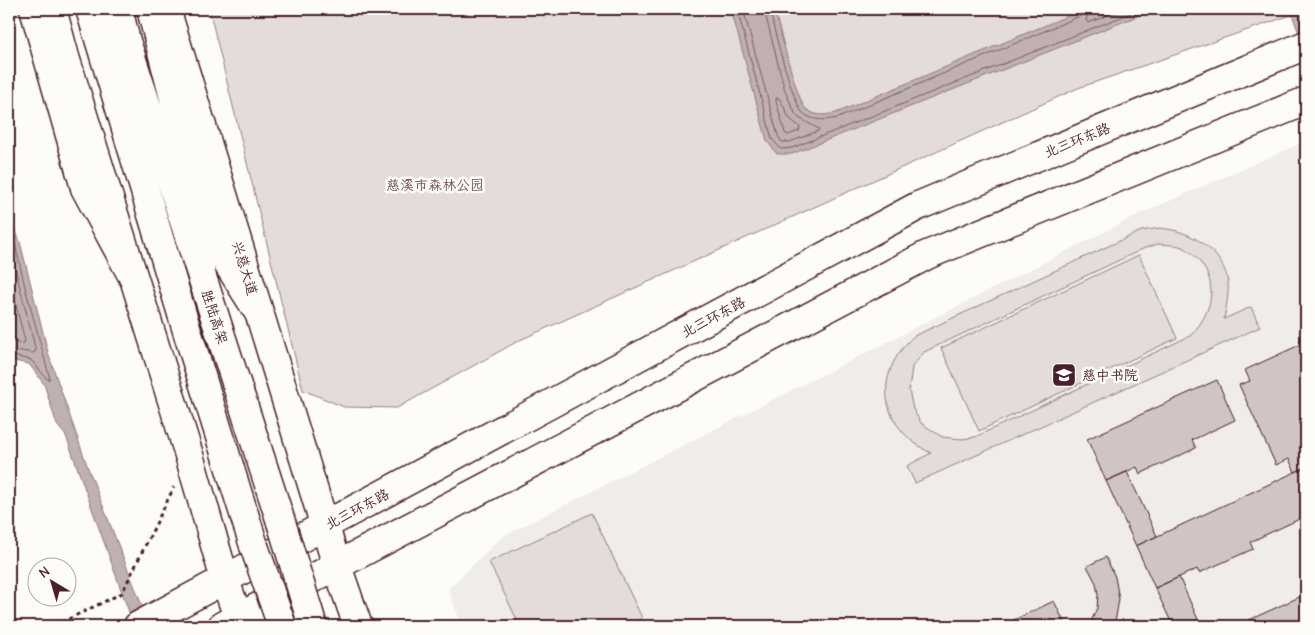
<svg xmlns="http://www.w3.org/2000/svg" width="1315" height="635" font-family="'Comic Neue','LXGW WenKai TC',sans-serif">
	<rect width="100%" height="100%" fill="#fdfcf7"/>
	<filter id="ink" filterUnits="userSpaceOnUse"><feTurbulence type="fractalNoise" baseFrequency=".02" numOctaves="2"/><feDisplacementMap in="SourceGraphic" scale="10" xChannelSelector="R" yChannelSelector="G"/><feConvolveMatrix kernelMatrix="1 2 1 2 8 2 1 2 1" color-interpolation-filters="sRGB"/></filter>
	<g filter="url(#ink)">
		<path fill="#f0ece8" d="M1306,141v485h-844l-14,-37 54,-52 638,-323z"/>
		<path fill="#e3dcda" stroke="#967e82" fill-rule="evenodd" d="M209,9h1097v1l-228,78 -558,252 -123,68 -53,-1 -41,-17z
			M1160,228c7,1 16,2 23,5 21,7 43,27 45,50 1,13 -2,24 -4,36l27,-12 9,20 -345,156 -8,-17 24,-13c-51,-25 -60,-78 -17,-117l227,-105zM1158,244c7,1 17,0 24,3 6,2 13,9 18,15 20,24 10,54 -10,74l-215,101 -13,2 -20,-2 -21,-14 -8,-14 -4,-19 3,-23 12,-15 221,-104z
			M1139,255l38,83 -198,93 -38,-83z
			M592,513l50,105 -17,8h-105l-31,-64z"/>
		<path fill="#c0b1b1" stroke="#91777b" d="M731,9h43c5,16 23,92 32,100 10,8 19,6 30,4l248,-104h71l-363,145h-15l-10,-13z
			M1290,9h16v44z
			M9,213l11,29 29,114 39,112 62,158h-16l-68,-190 -9,-11 -13,-41 -15,-20 -20,-4z"/>
		<g fill="none" stroke-linecap="round" stroke-linejoin="round">
			<path stroke="#795961" stroke-width="1" d="M737,9l35,130 9,10 11,-1 349,-139
				M743,9l35,127 4,6h8l28,-11 1,-2 -20,-11 -4,-5 -10,-22 -21,-82
				M770,9c1,14 24,95 32,103 10,10 24,8 36,6l242,-102 3,-3 1,-4
				M1090,9l-4,11 2,3 36,-14
				M777,98l3,1 9,19 11,9 -1,4 -11,4 -3,-2 -9,-32z
				M9,226l6,18 10,43 25,92h-3l-16,-19 -22,-5
				M9,244l27,107 -3,2 -24,-4
				M9,277l16,64 -2,3 -14,-3"/>
		</g>
		<path fill="#d0c5c4" stroke="#4a1f2b" d="M1306,342v125l-11,5 -6,-13 -13,6 -37,-80 11,-4 -5,-11z
			M1217,380l18,40 -43,20 4,8 -56,26 -3,-7 -31,14 -19,-42z
			M1306,467v49l-56,26 3,7 -54,24 -2,-4 -42,19 -19,-42z
			M1127,472l30,64 -21,10 -30,-65z
			M1106,557l9,20 4,22 -3,18 -4,9h-23l8,-18 1,-13 -2,-12 -9,-17z
			M1179,577l22,49h-28l-18,-38z
			M1306,594v32h-70z
			M1054,601l12,25h-65z"/>
		<g fill="none" stroke-linecap="round" stroke-linejoin="round">
			<defs>
				<path id="secondary" d="M138,626l780,-420 388,-161
					M222,626l705,-371 379,-154"/>
				<path id="primary" d="M52,9l13,48 124,398 36,125 16,46
					M166,9l171,557 21,60"/>
				<path id="highway" d="M34,9l51,179 48,89
					M90,9l98,325 66,212
					M118,9l8,32 155,481
					M151,9l58,225 50,79"/>
			</defs>
			<use href="#secondary" stroke="#4a1f2b" stroke-width="31"/>
			<use href="#primary" stroke="#4a1f2b" stroke-width="31"/>
			<use href="#highway" stroke="#4a1f2b" stroke-width="31"/>
			<path stroke="#4a1f2b" stroke-width="3" stroke-dasharray="4 4" stroke-linecap="butt" d="M54,626l68,-33 52,-106"/>
			<use href="#secondary" stroke="#fdfcf7" stroke-width="28"/>
			<use href="#primary" stroke="#fdfcf7" stroke-width="28"/>
			<use href="#highway" stroke="#fdfcf7" stroke-width="28"/>
			<defs>
				<path id="highway-bridge" d="M281,522l32,104
					M254,546l28,80"/>
			</defs>
			<use href="#highway-bridge" stroke="#4a1f2b" stroke-width="31" stroke-linecap="butt"/>
			<use href="#highway-bridge" stroke="#fdfcf7" stroke-width="28"/>
		</g>
	</g>
	<defs>
		<symbol id="school-square" viewBox="-11 -11 22 22"><rect x="-9" y="-9" width="18" height="18" rx="4" fill="#4a1f2b" stroke="#fdfcf7"/><path d="M0-5L7-2L0 1L-7-2ZM-4 1L0 2.5L4 1V4Q0 6-4 4Z" fill="#fff"/></symbol>
	</defs>
	<g fill-rule="evenodd">
		<use href="#school-square" x="1050" y="361" width="28" height="28"/>
	</g>
	<g text-anchor="middle" stroke-width="5" stroke-linejoin="round" paint-order="stroke">
		<g font-size="14" fill="#4a1f2b" stroke="#fdfcf7">
			<text transform="translate(1077 140) rotate(-22)" y="5">北三环东路</text>
			<text transform="translate(245 268) rotate(73)" y="5">兴慈大道</text>
			<text transform="translate(215 317) rotate(72)" y="5">胜陆高架</text>
			<text transform="translate(713 317) rotate(-28)" y="5">北三环东路</text>
			<text transform="translate(357 509) rotate(-28)" y="5">北三环东路</text>
		</g>
		<g font-size="14" fill="#704e57" stroke="#fdfcf7">
			<text x="435" y="190">慈溪市森林公园</text>
		</g>
		<g font-size="14" fill="#4a1f2b" stroke="#fdfcf7" text-anchor="start">
			<text x="1082" y="380">慈中书院</text>
		</g>
	</g>
	<rect width="1315" height="635" fill="none" stroke="#fdfcf7" stroke-width="30"/>
	<rect x="15" y="15" width="1285" height="605" fill="none" stroke="#4a1f2b" stroke-width="2" filter="url(#ink)"/>
	<g transform="translate(52 582) rotate(322)"><circle r="24" fill="#fdfcf7" stroke="#b5a4a5"/>
	<path d="M0-4L9 19L0 12L-9 19Z" fill="#4a1f2b"/>
	<text y="-8" font-size="14" font-weight="bold" text-anchor="middle" fill="#4a1f2b">N</text>
	</g>
</svg>
